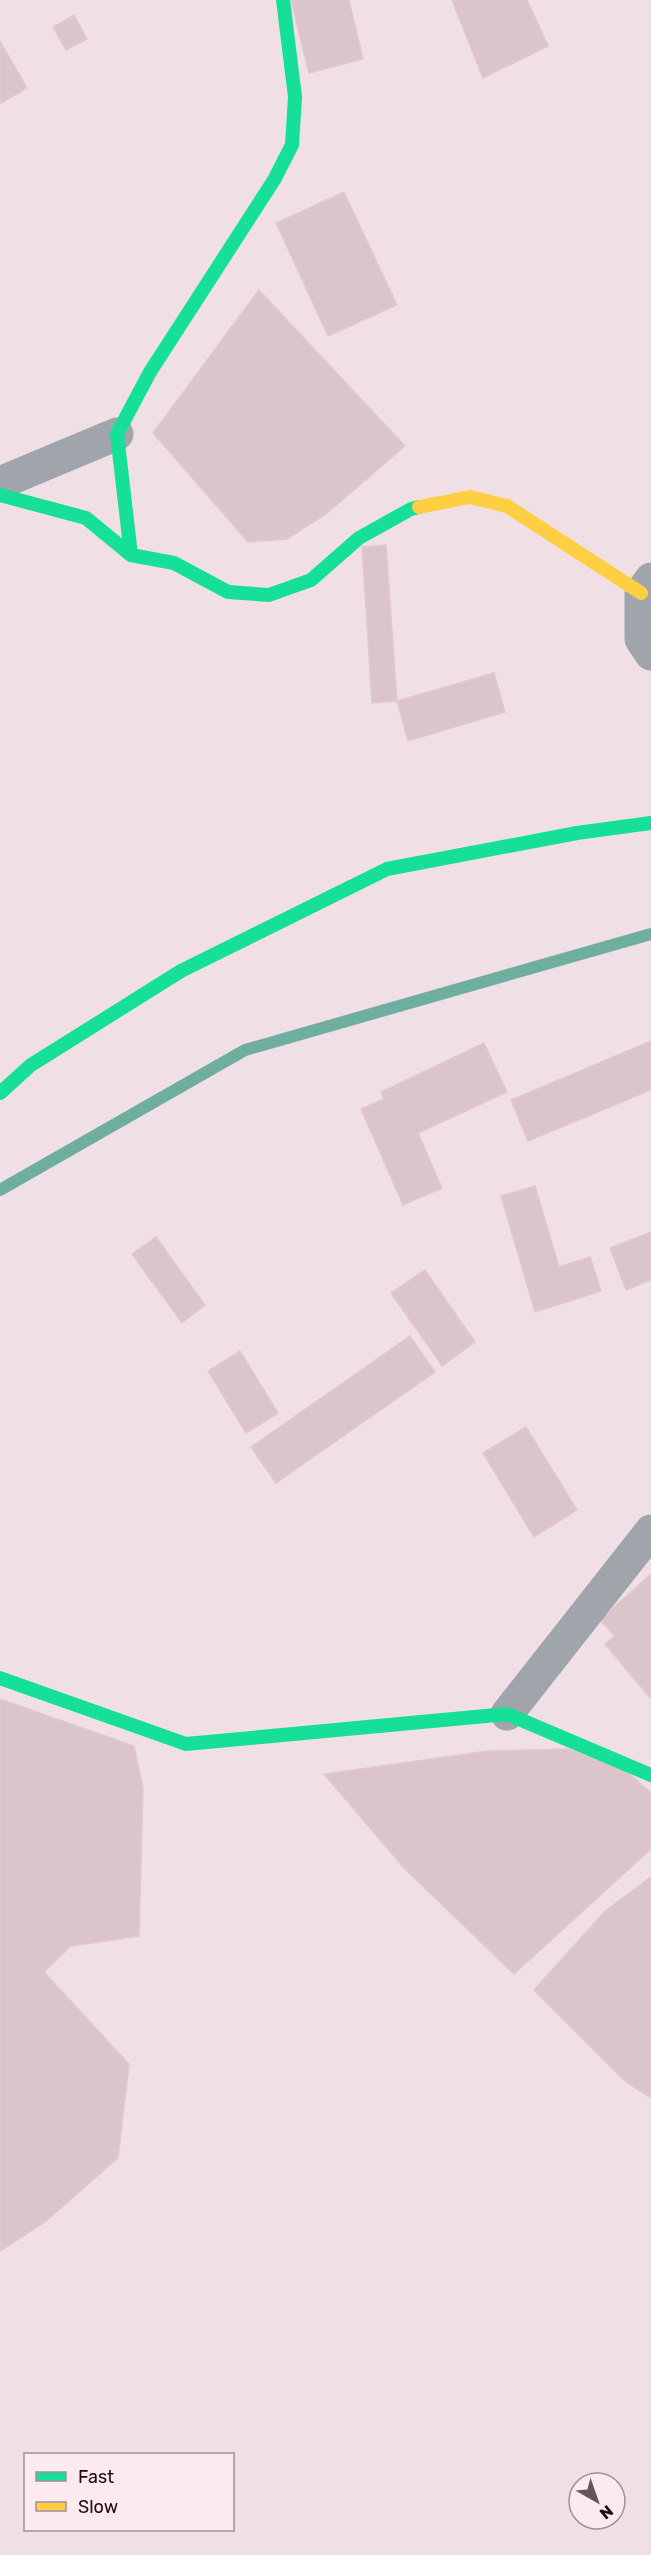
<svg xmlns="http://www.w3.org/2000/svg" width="651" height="2555" font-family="Rubik,sans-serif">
	<rect width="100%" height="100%" fill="#f1dfe6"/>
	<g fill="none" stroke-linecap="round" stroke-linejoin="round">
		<path stroke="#6eaf9f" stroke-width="12" d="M0,1190l245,-140 406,-116"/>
	</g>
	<path fill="#dcc5ca" stroke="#e1c9ce" stroke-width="1.5" d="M291,0h58l14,59 -54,14z
		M452,0h75l21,46 -65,32z
		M74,15l13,24 -21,11 -13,-23z
		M0,41l27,47 -27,16z
		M344,192l53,113 -69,31 -52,-113z
		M259,290l146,156 -79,68 -39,25 -39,3 -95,-109z
		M386,545l11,156 -25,2 -10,-156z
		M494,673l11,39 -97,29 -11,-40z
		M651,1041v49l-123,51 -17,-41z
		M484,1043l23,49 -89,41 24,55 -39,17 -42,-96 23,-10 -3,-7z
		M535,1186l24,81 31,-10 11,34 -66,21 -34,-116z
		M651,1232v48l-25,10 -16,-42z
		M156,1237l49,68 -23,18 -50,-69z
		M425,1270l50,72 -33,24 -51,-73z
		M410,1336l25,36 -159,111 -25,-36z
		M240,1351l38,62 -32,20 -38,-62z
		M526,1427l51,83 -43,27 -51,-84z
		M651,1574v125l-46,-55 10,-8 -15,-16z
		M0,1699l134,47 9,42 -4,148 -68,10 -27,26 85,92 -11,94 -73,64 -45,29z
		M567,1749l56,19 28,25v56l-137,125 -110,-106 -80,-94 164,-23z
		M651,1877v221l-25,-16 -92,-92 71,-79z"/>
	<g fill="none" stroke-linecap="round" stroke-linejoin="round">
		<path stroke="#9fa5ab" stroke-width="33" d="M0,483l117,-49
			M651,579l-10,14v46l10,15
			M507,1714l144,-183"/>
		<path stroke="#16e098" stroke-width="14" d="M0,495l86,23 45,37 43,8 54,29 41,3 42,-15 48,-42 52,-29 8,-2
			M131,555l-14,-121 33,-62 124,-192 18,-35 3,-48 -12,-97
			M0,1093l31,-28 150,-94 206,-102 190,-36 74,-10
			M0,1678l186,66 321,-30 144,61"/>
		<path stroke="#ffcf43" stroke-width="14" d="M419,507l51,-10 37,9 134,87"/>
	</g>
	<rect x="24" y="2453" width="210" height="78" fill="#fbeaf0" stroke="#a48f98" stroke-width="1.5"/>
	<rect x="36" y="2472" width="30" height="9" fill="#16e098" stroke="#a48f98" stroke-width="1.5"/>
	<text x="78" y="2483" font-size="18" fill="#220614">Fast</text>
	<rect x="36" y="2502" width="30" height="9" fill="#ffcf43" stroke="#a48f98" stroke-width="1.5"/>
	<text x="78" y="2513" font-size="18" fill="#220614">Slow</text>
	<g transform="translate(597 2501) rotate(140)"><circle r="28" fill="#fbeaf0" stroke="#a48f98" stroke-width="1.5"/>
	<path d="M0-4.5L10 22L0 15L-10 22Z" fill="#6a525e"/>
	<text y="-9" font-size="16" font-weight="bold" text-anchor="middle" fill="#220614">N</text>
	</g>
</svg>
